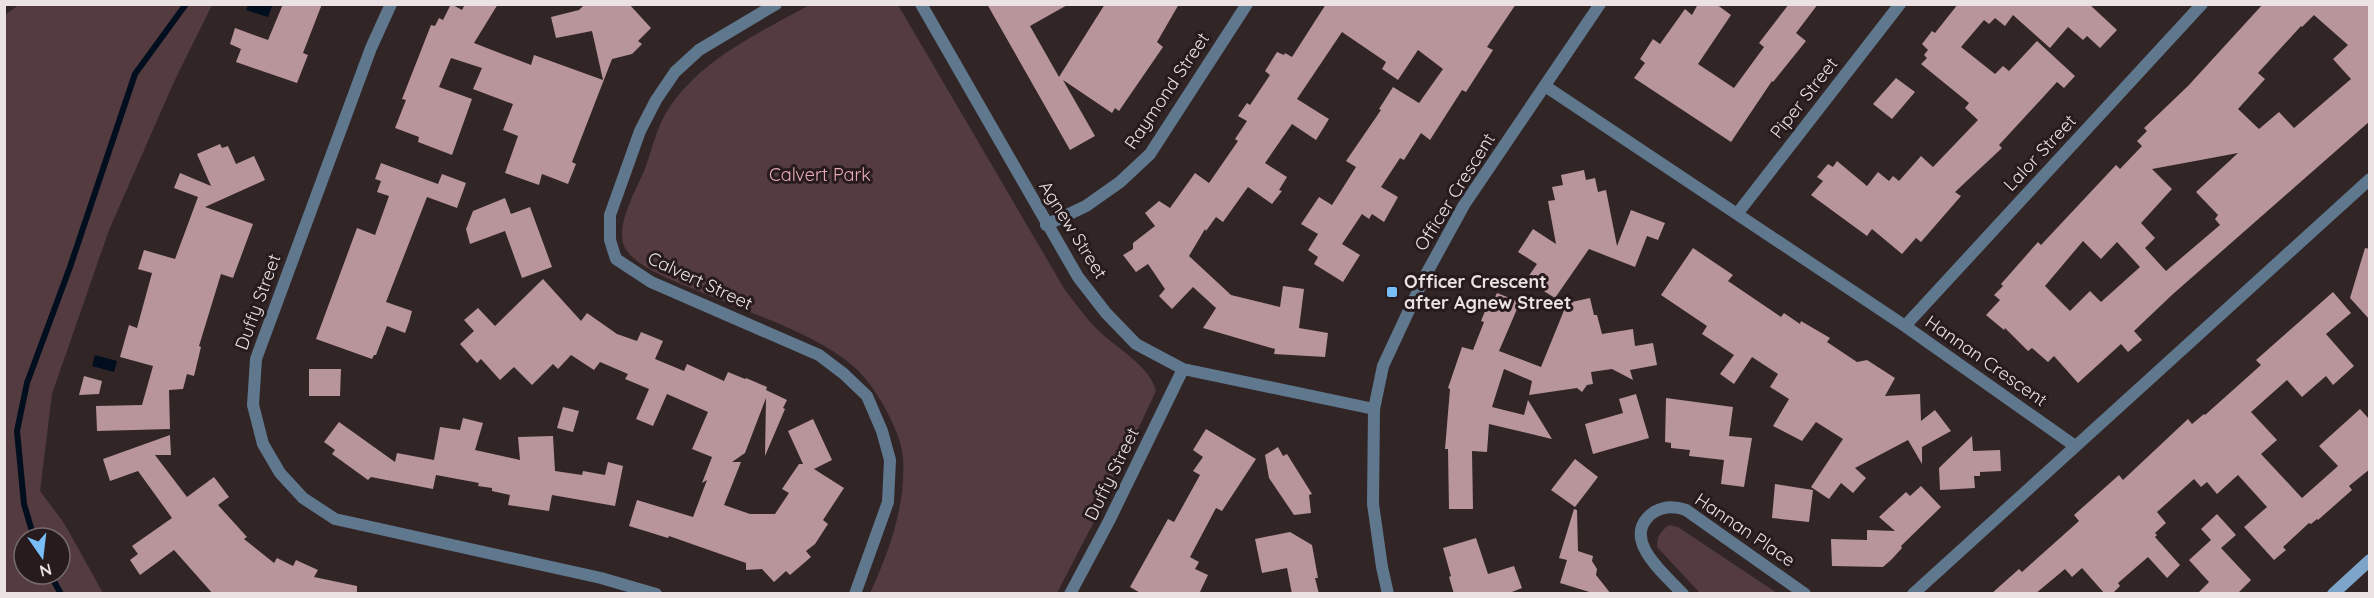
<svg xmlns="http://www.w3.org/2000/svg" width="2374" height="598" font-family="Quicksand,sans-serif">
	<rect width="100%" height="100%" fill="#312526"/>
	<path fill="#533b3f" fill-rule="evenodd" d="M811,4l87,1 167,285c9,11 17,23 27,34 19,22 57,39 64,67l-59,125 -40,77h-187c19,-41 36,-88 33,-134 -1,-18 -10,-36 -18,-51 -9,-16 -19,-31 -33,-43 -39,-32 -100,-51 -147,-71 -22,-10 -63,-23 -78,-43 -16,-21 11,-63 19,-85 6,-17 11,-39 21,-55 33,-52 92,-78 144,-107z
		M11,5h201l-39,79 -64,146 -57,164 -12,97 24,32 39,70h-98l-1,-577 13,-10zM24,538h36v36h-36z
		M1669,525l9,2 99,66h-77l-43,-46c0,-11 3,-15 12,-22z"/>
	<path fill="#000e1e" d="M248,5l24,1 -4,11 -22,-7z
		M95,355l22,6 -3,11 -22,-6z"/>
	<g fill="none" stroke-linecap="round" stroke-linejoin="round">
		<path stroke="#000e1e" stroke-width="6" d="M34,538l-10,-34 -7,-73 10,-48 43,-116 65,-193 51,-70
			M50,574l11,20"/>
	</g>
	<path fill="#b8959a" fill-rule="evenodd" d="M283,4h39l-19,49 5,2 -11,28 -61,-21 5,-13 -11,-5 5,-16 33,12z
		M451,4l11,6 3,-6h33l-24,39 57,22 3,-10 69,25 -11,-49 -36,7 -5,-21 28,-7 6,-6h44l22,24 -13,13 4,3 -10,10 -20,5 -40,103 4,2 -8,20 -26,-10 -3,11 -34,-12 13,-37 -15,-6 10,-26 -40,-15 9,-21 -31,-10 -12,29 33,12 -20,56 -34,-13 1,-5 -24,-9 11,-28 -4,-1 29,-74 4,1 4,-8 4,2z
		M987,4h82l-39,22 29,51 46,-73h74l-22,38 6,5 -44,64 -4,-3 -3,5 -49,-33 32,56 -25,14z
		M1326,4h190l-29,43 6,3 -27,42 -4,-2 -32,50 -9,-7 -17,27 -4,-2 -19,29 17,10 -14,25 -12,-8 -3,5 -7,-5 -20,30 18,11 -17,27 -29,-18 4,-7 -10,-7 10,-16 -17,-10 18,-27 13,8 24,-38 -10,-6 35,-51 -2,-1 14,-22 26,16 24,-34 -25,-19 -20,30 -16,-11 4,-7 -44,-30 -45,67 32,20 -13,21 -24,-16 -27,39 22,14 -8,13 3,1 -10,13 -24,-17 -25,35 -7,-5 -10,14 -1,-2 -16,27 42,39 49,12 3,-21 21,3 -5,39 29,5 -3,24 -51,-3 1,-5 -72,-21 13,-20 -23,-21 -21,22 -13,-13 6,-7 -17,-25 -12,8 -13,-17 10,-6v-6l22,-17 -10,-13 14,-12 11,7 25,-35 14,10 29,-42 -3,-2 12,-18 -9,-5 9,-13 3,2 20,-30 -5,-4 12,-19 7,3 1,-2 7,4z
		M1698,4h18l15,11 -33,49 36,24 30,-41 -5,-4 30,-39h29l-22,29 10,8 -33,41 -1,-1 -41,61 -97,-64 11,-15 -5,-4 13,-20 7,5 25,-35 7,6z
		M1958,4h131l28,26 -17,18 -13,-12 -4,4 -15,-13 -18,21 -37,-33 -8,11 -10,-8 -6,6 -5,-4 -23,27 34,27 8,-8 6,5 28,-30 38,35 -11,12 -7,-6 -58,63 3,3 -47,44 6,4 -40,46 -5,-4 -14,16 -30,-25 -5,7 -56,-41 12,-14 -6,-4 11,-13 5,3 4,-6 30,25 11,-14 11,9 4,-5 6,5 22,-25 12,11 45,-47 -13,-12 4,-5 -48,-39 6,-6 -3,-3 4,-5 -6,-6 10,-13 3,2z
		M2263,4h107v117l-197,173 -39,37 8,9 -14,12 -7,-8 -43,39 -24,-27 -6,6 -16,-14 -4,3 -23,-23 -1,2 -18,-15 14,-15 -6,-5 9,-9 -2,-2 37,-42 3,3 75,-80 4,4 22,-23 -5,-5 10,-10 -3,-3 44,-42zM2314,15l34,30 -15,14 18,20 -57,49 -15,-16 -20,17 -21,-20 27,-30 -7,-6 43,-47 1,1zM2238,153l-42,39 22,23 -3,4 5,6 -54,46 -21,-23 10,-10 -14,-15 31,-34 -20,-20zM2083,241l18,18 16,-17 23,25 -39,35 -11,-11 -20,20 -25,-25z
		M1896,78l19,14 -23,27 -19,-15z
		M220,144l2,4 6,-2 8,18 18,-8 11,24 -60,27 48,17 -20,54 -12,-4 -22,72 2,1 -7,29 -7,-2 -4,15 -14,1 1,39 -73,2 -1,-25 46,-1 11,-39 -33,-9 9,-32 8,3 15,-55 -14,-4 6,-19 31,9 23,-62 -24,-9 6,-15 31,13 -14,-32z
		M381,163l57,21 4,-10 24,9 -9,25 -30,-11 -41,105 26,9 -3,11 -4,11 -18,-7 -11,29h-2l-2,4 -56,-20 41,-111 18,7 14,-39 -12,-4 4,-11 -6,-2z
		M1584,170l2,10 9,-2 3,14 8,-2 11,56 14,-36 34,13 -7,17 -11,-4 -12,31 -46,-18 -34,49 -29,-18 11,-16 -19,-12 15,-23 23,15 -8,-43 7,-1 -3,-13 11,-2 -2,-10z
		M505,198l6,16 19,-7 22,60 -30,11 -17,-47 -35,13 -4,-15 7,-18z
		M1693,248l40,27 -5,6 53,36 3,-4 16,11 1,-3 29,17 -3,4 30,20 10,-2 28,18 -10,18 35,-2 1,27 14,-11 16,21 -29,16v17l-14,-24 -53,28 11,10 -13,15 -12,-10 -12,16 -18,-12 32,-48 -27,-17 -14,19 -29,-15 16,-27 -19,-12 8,-13 -26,-17 -18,27 -14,-10 14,-19 -32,-21 5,-8 -46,-31z
		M2365,248l5,1v71l-20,-22z
		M543,279l38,42 6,-8 30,21 20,7 4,-9 22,9 -8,18 29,12 3,-7 37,17 4,-9 17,7 1,-1 21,9 -1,3 21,10 -4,8 2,1 -20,47 1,-58 -21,55 -13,9h9l-17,43 26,9h25l14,-21 -7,-4 17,-25h4l-15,-33 25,-12 19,41 -18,9 30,19 -21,32 5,4 -13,20 -9,7 5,6 -21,18 -4,-4 -12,11 -12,-13 -16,1v-7l-77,-27 -1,2 -39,-12 8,-26 56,17 14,-37 -5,3 10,-26 -20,-8 16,-37 -41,-18 -14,32 -17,-7 13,-30 -24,-10 3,-5 -28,-12 -6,8 -23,-15 -13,14 -5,-5 -21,21 -18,-18 -14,13 -19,-21 -4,4 -17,-19 14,-13 -10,-11 14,-12 17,18z
		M2333,292l18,21 -25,21 28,32 -21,19 -7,-9 -24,21 -15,-17 -36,32 26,28 -16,14 41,44 36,-32 -19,-20 41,-37 10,11v49l-21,17 3,4 -34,30 -1,-1 -6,5 -2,-1 -26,24 3,3 -12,10 -30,-33 23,-20 -29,-32 -21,19 -10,-12 -6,5 -7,-8 -37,33 9,11 -11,10 2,2 -2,2 25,28 -13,13 -19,-21 -30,26 2,3 -8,8h-7l-23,-26 -10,9 -7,-8 -30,25h-44l28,-25 3,3 57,-51 -5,-6 45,-40 4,5 65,-61 4,5 12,-10 1,1 56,-50 -5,-5z
		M1497,293l23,9 -21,49 42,16 26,-64 23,-5 4,17h3l5,19 31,-5 2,17 18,-3 4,22 -27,5 3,10 -21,-11 -21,3 2,12 -6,1 -5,7 -5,-4 -48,7 3,-14 -28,-12 -12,38 32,8 4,-15 24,39 -63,-15 -2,28 -15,-1 1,58h-24l-1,-60h-3l5,-60 -2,-1 14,-41 11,3 11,-28 -3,-1 7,-17 3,1z
		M309,369h32l-1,27h-31z
		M84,376l18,5 -3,13 -20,1z
		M1636,394l13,44 -56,16 -8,-30 38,-11 -4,-14z
		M1666,398l67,9 -4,29 23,2 -8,49 -23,-3 3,-24 -35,-4 1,-6 -19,-2v-5l-6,-1z
		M563,407l16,4 -6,21 -16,-4z
		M463,418l20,5 -8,27 45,10 -2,-23 35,-1 2,35 27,4 1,-4 22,4 3,-13 15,4 -8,40 -63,-11 -3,16 -41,-6 2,-10 -18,-4v-3l-14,-2 1,-3 -43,-8 -3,14 -62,-12 -3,3 -36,-26 3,-4 -11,-8 15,-20 56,40 2,-9 37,7 6,-33 20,3z
		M1206,429l50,30 -34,52 -6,-3 -26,49 9,5 -4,7 13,6 -9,19h-57l-12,-7 38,-68 6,3 26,-47 -7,-4 10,-14 -10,-7z
		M170,435l1,20h-16l32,42 27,-20 15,20 -11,8 29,32 -3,2 30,24 3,-5 16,8 3,-6 22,10 -4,7 43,9v8h-144l-39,-44 -34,25 -10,-15 8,-6 -6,-8 40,-28 -34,-47 -28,10 -7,-22z
		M1972,436l1,15 27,-1 1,21 -21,1v4h-6l1,12 -35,2 -1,-22z
		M1278,447l5,9 4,-2 25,40 -3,1 2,18 -17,2 -25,-37 -4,-23z
		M1575,459l23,18 -23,30 -24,-17z
		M1775,484l38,6 -4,32 -37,-4z
		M1921,486l20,21 -40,39 1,2 -10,11 -9,8 -51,-1 -1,-27 36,1v-10l28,1 -16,-14 27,-25 4,4z
		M1574,509l3,1 1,41 15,5 -1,5 5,8 -1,6 15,19h-15l-36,-11 7,-23 -8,-2z
		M2217,514l19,21 -15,13 30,32 -14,14h-40l12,-12 -20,-22 22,-20 -10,-11z
		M1290,532l22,13 6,33h-3l4,16h-27l-5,-26 -25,5 -7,-34z
		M1476,538l12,36 26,-8 8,22 -15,6h-53l-5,-17 2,-1 -8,-28z"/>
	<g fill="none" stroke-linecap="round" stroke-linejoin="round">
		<path stroke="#5f788e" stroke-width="12" d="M391,4l-20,44 -115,311 -3,46 10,39 17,29 23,25 32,21 266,59 55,16
			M776,4l-77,46 -24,22 -19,28 -16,31 -30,84v25l6,19 35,23 168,73 25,19 23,22 15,35 8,29 -2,42 -33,92
			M921,4l157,273 28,36 30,31 47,25 191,40
			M1545,86l360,240 170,120
			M1737,214l163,-210
			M1046,225l40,-19 34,-24 30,-28 97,-150
			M1905,326l297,-322
			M1070,594l39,-73 74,-152
			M1388,594l-6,-27 -9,-63 1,-95 9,-43 41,-88 40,-73 136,-201
			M1683,594c-18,-20 -65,-56 -29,-82 10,-6 21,-6 32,-2l119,84
			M1913,594l457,-415"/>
		<path stroke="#7ca5c9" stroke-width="12" d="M2333,594l37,-34"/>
	</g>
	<rect fill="#7abef8" stroke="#271b1d" stroke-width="2" x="1386" y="286" width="12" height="12" rx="3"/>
	<g text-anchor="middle" stroke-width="6" stroke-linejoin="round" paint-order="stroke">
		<g font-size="18" fill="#eae2e3" stroke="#271b1d">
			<text transform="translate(1167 91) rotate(-56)" y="6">Raymond Street</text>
			<text transform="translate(1804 98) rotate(-52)" y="6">Piper Street</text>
			<text transform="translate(2040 153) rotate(-47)" y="6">Lalor Street</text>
			<text transform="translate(1455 192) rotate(-58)" y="6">Officer Crescent</text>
			<text transform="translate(1073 230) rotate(58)" y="6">Agnew Street</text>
			<text transform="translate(700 281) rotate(25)" y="6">Calvert Street</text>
			<text transform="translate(258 302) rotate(-70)" y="6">Duffy Street</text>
			<text transform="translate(1986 361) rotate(35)" y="6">Hannan Crescent</text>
			<text transform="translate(1112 474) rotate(-64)" y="6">Duffy Street</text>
			<text transform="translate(1745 530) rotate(34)" y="6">Hannan Place</text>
		</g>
		<g font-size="18" fill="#e8acb5" stroke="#271b1d">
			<text x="820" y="181">Calvert Park</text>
		</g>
		<g font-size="18" font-weight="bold" fill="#eae2e3" stroke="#271b1d" text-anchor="start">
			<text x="1404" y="288">Officer Crescent<tspan x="1404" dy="21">after Agnew Street</tspan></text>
		</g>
	</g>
	<rect width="2374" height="598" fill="none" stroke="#eae2e3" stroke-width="12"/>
	<g transform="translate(42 556) rotate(166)"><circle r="28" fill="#271b1d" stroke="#756b6c" stroke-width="1.5"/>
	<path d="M0-4.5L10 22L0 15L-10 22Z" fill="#7abef8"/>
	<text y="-9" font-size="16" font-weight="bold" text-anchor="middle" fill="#eae2e3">N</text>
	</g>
</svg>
